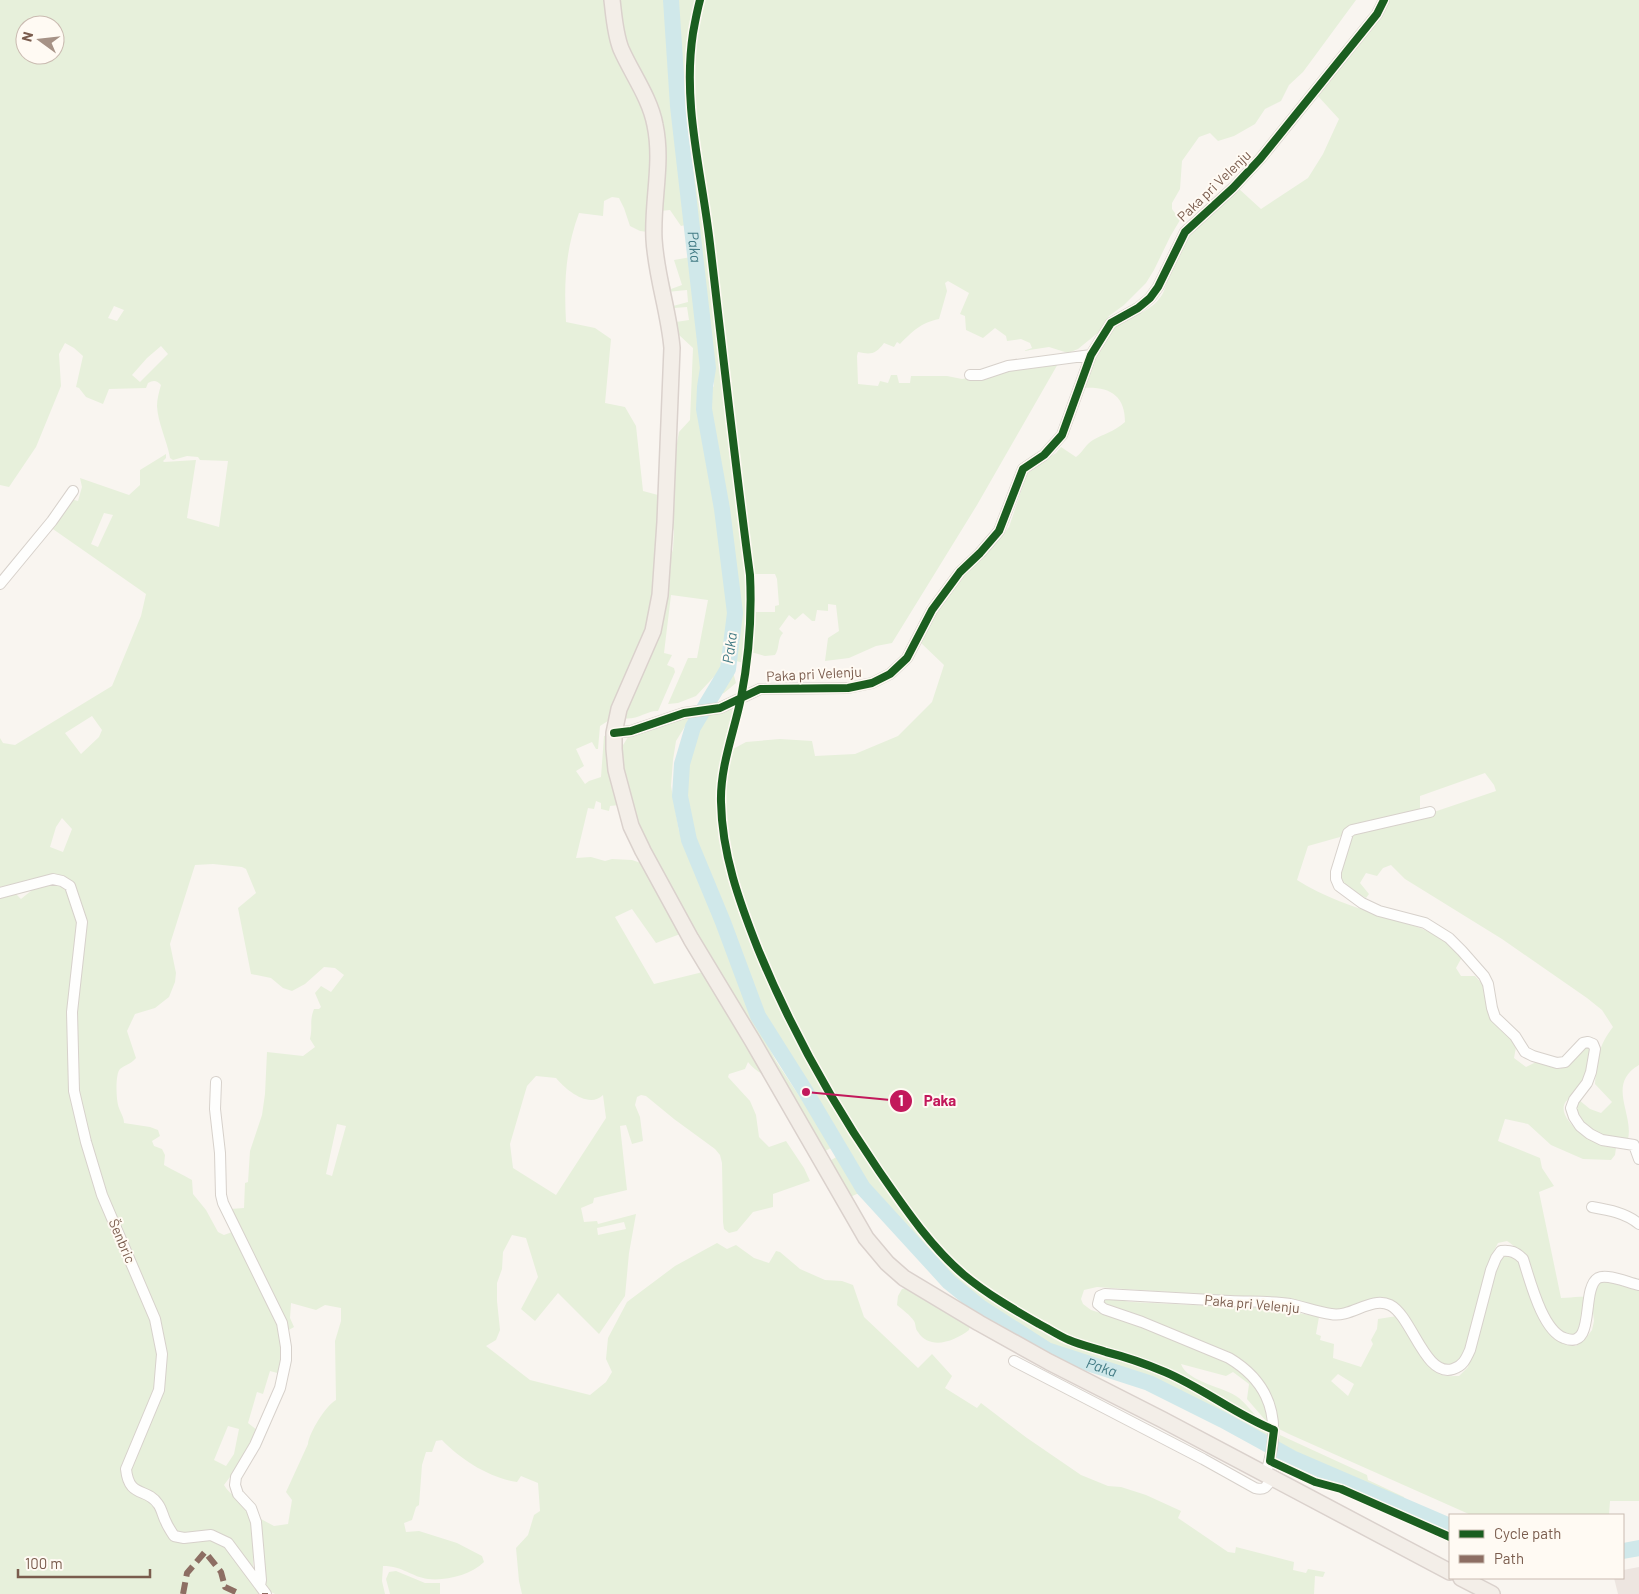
<svg xmlns="http://www.w3.org/2000/svg" width="1639" height="1594" font-family="Barlow,sans-serif">
	<rect width="100%" height="100%" fill="#f9f5f0"/>
	<path fill="#ede5e0" d="M1639,1567v27h-21l-4,-16h9v-8z"/>
	<path fill="#e7f0db" fill-rule="evenodd" d="M0,0h607l46,129 -5,103 -8,-1 -10,-5 -6,-18 -5,-10 -7,-1 -8,4 -1,15 -24,-3c-14,38 -15,70 -13,109l29,6 16,11 -6,64 20,4 11,19 7,65 15,4 2,38 -6,65 -6,32 -37,89 -11,7 -2,23h-2l-4,-7 -16,7 8,17 -8,5 9,13 4,-3 12,-4 3,-41 4,-1 11,70 -9,1 -1,5 -8,-2v-6l-5,-2 -2,8 -6,-1 -12,50 15,-1 14,4 7,-2 20,1 9,3 42,70 -27,10 -24,-34 -17,8 39,67 53,-13 58,101 -3,2c-6,-4 -10,-7 -14,-12l-3,7 -16,5 -1,3 22,24 6,14 3,22 10,10 17,-6 18,27 6,13 -37,13v13l-20,5 -16,19 -8,2 -5,-4 -1,-7 -1,-59 -2,-8 -5,-6 -41,-30 -28,-23 -5,-1 -4,2 -2,8 5,12 3,24 -11,3 -6,-19 -6,1 7,64 -33,8 -1,5 -12,5 3,14 13,-1 1,3 38,-10 -7,39 -4,43 -26,38 -41,-41 -23,28 -14,-12 17,-32 -12,-39 -14,-3 -9,17 -1,17 -5,14v18l3,29 -4,10 -10,6 44,34 60,15 16,-13 6,-10 -6,-13 2,-21 19,-36 48,-36 42,-23 10,6 9,-4 18,13 15,5 7,-12 4,1 20,17 25,11 17,1 11,4 11,32 54,51 14,-14 20,22 -7,12 32,20 4,-5 46,35 54,37 27,11 13,1 25,8 35,16 -3,7 50,34 7,1 1,-6 58,15 -1,8 13,3 2,-4 17,3 -2,5 -8,-1 -1,18h-792l-3,-13 -3,-33 12,-13 6,-20 6,-4 -2,-28 -17,-7 -4,6c-27,-4 -56,-22 -75,-42l-6,1 -4,11h-6l-4,13 -3,40 -3,2 -4,13 -8,3 2,9 13,-1 38,12 25,13 2,6c-13,13 -38,19 -56,17 -16,-2 -25,-13 -45,-13l-1,15 3,13h-110l-8,-4 -4,-18 -4,-54 15,8 14,-2 4,-24 -6,-8 22,-48c1,-11 18,-39 28,-44l-1,-59 6,-20v-13l-16,-3 -9,5 -25,-7 -1,15 4,9 -7,4 -57,-122 14,-1 1,-25 3,-1 2,-31 12,-36 3,-21 2,-42 36,4 12,-9 -5,-8c3,-13 -1,-17 4,-30h5l2,-2 -6,-14 6,-7 10,6 13,-17 -9,-7 -11,-1 -19,17 -13,7 -9,-3 -12,-10 -20,-4 -13,-66 18,-15 -10,-24 -4,-2 -29,-3 -18,1 -25,79 6,29 -1,9 -6,15 -14,11 -20,6 -8,17 9,27c-6,7 -10,6 -16,11 -5,5 -4,32 -1,39 2,6 5,9 5,15l26,4 8,3 2,6 -8,5 2,5 8,3 3,6 -1,10c10,6 18,9 28,15l1,14 13,16 12,22 6,3 11,-4 40,84 8,33 -2,26 -11,-3 -7,23 -6,-2 -9,31 9,7 -10,24 -23,31c6,11 18,14 25,25 11,18 1,42 5,62 2,7 5,15 8,22h-262v-698l14,-4 7,7c18,-14 28,-25 48,-6l7,-7 -9,-7 -12,-4 -55,12v-149l3,5 12,2 97,-59 29,-70 5,-22 -96,-67 21,-28 7,2 4,-14 -2,-9 49,17 11,-10v-15l26,-16v4l-3,3 1,1 32,-2 -9,58 32,9 9,-66 -28,-1 -2,-3 -11,-1 -14,4 -3,-2c-3,-18 -12,-34 -13,-52 0,-7 2,-14 4,-21 -4,-5 -8,-5 -13,-2l-2,5 -37,1 -6,15 -17,-7 -7,-9 -3,-1 7,-31 -9,-8 -9,-5 -6,11 2,32 -25,61 -27,40 -9,-2zM25,25h30v30h-30zM114,306l10,4 -7,11 -9,-3zM161,346l7,8 -28,28 -8,-7 15,-17zM104,513l9,2 -15,32 -7,-3zM92,716l10,14 -3,7 -18,17 -16,-21zM62,818l10,11 -9,23 -13,-5 6,-20zM536,1076l20,2c10,12 33,31 47,17l3,23 -50,77 -43,-27 -3,-24 17,-58zM337,1124l9,2 -14,50 -6,-2zM624,1222l2,7 -28,6 -1,-7zM228,1426l11,3 -5,25 -8,12 -12,-6z
		M617,0h739l-53,72 -14,13 -8,16 -16,8 -10,15 -21,12 -16,5 -8,-8 -11,4 -17,24 -2,28 -8,14v6l8,11 -10,17 -16,33 -8,13 -22,22 -15,11 -10,16 -21,17 -10,4 -19,-6 -26,4 9,-3 -2,-5 -9,-4 -14,2 -1,-5 -11,-8 -12,10 -17,-8 -1,-14 -5,-2 9,-21 -21,-12 -3,2 2,8 -8,28c-19,4 -26,12 -39,25l-3,-2 -3,5 -10,-4c-8,11 -13,12 -26,9l-1,4 1,28 20,2 2,-5 8,2 3,-8h6l2,8h11l1,-7h36l15,3 97,-17 -82,143 -85,138 -16,3 -27,12 -24,3 3,-23 11,-7 -3,-26 -8,-1v7l-11,-1 -2,11h-3l-9,-8 -8,7 -6,-5 -10,14 4,4c-6,6 -3,15 -8,22l-10,1 -14,-4 5,-40h19v-6l4,-1 -2,-26 -2,-5h-23l-3,-16 -3,1 3,51 -5,53 -8,-2 4,-37 -1,-29 -10,-84 -12,-48 -9,-55v-14l6,-8v-9c-6,-50 -6,-105 -24,-153l-9,2 -11,-16 -10,1 3,-45 -32,-106z
		M1389,0h250v1065c-33,19 -5,49 -11,74h-18l-28,-14 -8,-13 5,-12 11,9 11,4 11,-11 -17,-18c2,-24 3,-38 18,-57l-11,-17 -15,-12 -85,-59 -97,-60 -14,-14 -8,3 -6,8 -11,-3 -6,10 9,11 -3,4 -27,-14 12,-49 71,-19 74,-25 -2,-6 -9,-12 -65,23v17l-72,15 -8,9 -32,9 -11,34c26,17 58,27 88,37 33,11 52,12 77,40l-6,11 5,8h14l11,12 2,9 -1,11 5,13 12,7 12,19 -2,11 12,9 10,-5 24,7 23,-21 4,-1 5,2c-3,18 -4,29 -16,44 -3,3 -9,6 -11,10 -9,16 27,40 39,43 4,1 8,1 12,2l-1,7 -4,5 -28,-1 -32,-14 -23,-21 -23,-5 -7,22 42,17 2,10 12,18 -15,6 22,106c9,0 15,-2 24,-1v18l-9,19c-6,1 -14,1 -19,-3 -3,-3 -5,-10 -7,-14 -14,-25 -16,-59 -43,-76l-9,2c-14,25 -18,54 -25,81 -3,11 -5,27 -13,36 -8,8 -16,7 -24,2l-35,-52 -18,-13 -8,1 -9,6 -28,8 -56,-14 -85,-4 -100,-7 -13,3 -3,9 2,5 8,6 47,15 98,41 25,28 7,27h-2l-19,-22 2,-15 -16,-12 -7,4 -45,-12c6,18 44,23 58,34 7,6 13,14 19,20l-2,3 -74,-43 -25,-10 -37,-12 -2,1 45,16 30,15 75,44 -1,8 -32,-20 -56,-29 -131,-45 -32,-17 -29,-20 -33,-27 -66,-75 -19,-17 -44,-76 -43,-63 -19,-34 -12,-29 -35,-100 -28,-58 4,-4c-11,-25 -8,-58 1,-84 4,-9 10,-18 13,-28l18,-2 7,-3 3,1c-12,48 -20,91 -11,140l3,-1 -3,-53 10,-47 13,-7 34,-3 32,2 3,15 40,-2 43,-18 34,-34 12,-37 -24,-23 12,-24 19,-28 17,-20 16,-13 25,-30 17,-51 8,-10 22,-13 5,-6 15,10c6,-4 10,-13 17,-17 12,-7 19,-7 32,-18 0,-28 -17,-36 -43,-34 8,-19 18,-52 36,-63 14,-9 34,-14 44,-30 8,-15 9,-36 19,-51 14,-22 38,-39 57,-56l23,21 47,-31 15,-24 16,-35 -22,-24 63,-77z
		M691,257l14,110 -8,32 22,107 12,109 -7,51 -28,30 -18,7 -10,1 20,-46h9l11,-58 -37,-5 -7,58 8,2 -5,10 7,3 1,4 -17,39c-11,-1 -21,10 -36,7l51,-169 1,-18 -4,-12 3,-54 6,-33 11,-12 3,-72 -15,-14 -2,-12 13,-2 -2,-13 -13,1 -1,-2 15,-4 -1,-12 -20,2 -5,-31h2l7,28 11,-4 -8,-25z
		M733,672l3,11 -12,10 -7,2z
		M692,715l-16,26 -3,19 -2,26 8,45 26,61 9,18 38,105 24,46 57,86 -10,5 -181,-313 -20,-62 -2,-27 8,-13z
		M838,1156l21,37 -11,5 -20,-36z
		M1504,1252h9c19,31 19,88 63,94l10,-8 6,-8 2,-9 -2,-17 4,-22 9,-3 34,12v210h-29l-1,14h-138l-182,-81 -10,-5 -2,-13 -17,-37 -87,-48 -70,-29 1,-4 28,4 147,7 40,8 -3,17 5,2 -1,4 14,4 -1,14 28,9 12,-23 -2,-4 6,-11 1,-10 19,-3c10,17 25,49 42,58 6,3 14,2 20,2l9,-9 31,-109zM1338,1374l16,10 -6,12 -17,-15z
		M906,1288l64,38 -1,4c-14,11 -39,21 -51,2 -3,-3 -2,-8 -4,-11 -4,-6 -11,-11 -17,-16l1,-9 4,-7z
		M1280,1435l87,40 1,5 36,17 1,6 -127,-57z
		M1277,1453l173,77v5l-95,-42 -39,-14 -40,-21z
		M396,1571l29,12h15v11h-50l-4,-15 3,-7z"/>
	<g fill="none" stroke-linecap="round" stroke-linejoin="round">
		<g stroke="#d0e8ea" stroke-width="16">
			<path id="s1" d="M671,0l7,106 30,262 -3,19 -1,22 18,100 13,104 -7,56 -35,58 -11,37 -2,32 9,44 34,82 35,94 48,76 57,96 86,94 31,25 67,43 102,33 74,37 69,38 158,68"/>
			<path d="M1623,1551l16,-3"/>
		</g>
		<defs>
			<path id="street" d="M970,375h11l27,-9 83,-11
				M0,584l52,-63 21,-30
				M614,733l17,-2 53,-18 36,-5 40,-19 88,-1 24,-5 18,-9 17,-16 25,-48 28,-38 20,-19 19,-22 24,-62 21,-14 18,-20 29,-80 20,-32 27,-15 12,-10 8,-11 27,-55 48,-44 27,-29 117,-145 7,-14
				M1430,812l-78,18 -4,3 -12,39v7l3,7 23,17 17,8 46,12 24,15 13,13 22,25 4,8 4,24 3,9 20,19 10,16 8,4 24,7 8,-1 18,-19 5,-1 5,2 2,5 -4,23 -4,11 -13,17 -3,8 3,9 6,9 10,8 12,6 32,5 5,14
				M0,893l53,-14 9,2 8,5 12,36 -10,90 2,79 12,51 16,53 53,124 7,35 -3,36 -33,79c3,30 21,18 32,35 4,5 5,13 8,18 2,5 5,9 8,14l10,2 27,-3 17,8 38,51
				M216,1082l-1,27 5,44 1,42 2,8 59,120 4,24v13l-6,28 -25,57 -19,32 -1,8 3,9 13,14 5,14 5,58 -1,6
				M1592,1207c17,3 34,6 47,17
				M1014,1361l189,98 52,29c10,3 12,-2 17,-10
				M1265,1474c4,-8 5,-16 7,-26 6,-40 -8,-69 -43,-90l-87,-36 -38,-13 -6,-5 2,-8 5,-2c41,2 83,5 125,7 20,1 41,0 60,3 14,3 27,8 41,10 20,4 40,-18 59,-9 22,11 35,73 63,64 10,-3 13,-10 17,-19l21,-80 5,-12 5,-7c10,-1 15,1 22,8 7,21 19,71 41,79 33,13 16,-49 34,-60 9,-5 31,5 41,7"/>
			<path id="primary" d="M612,0c2,16 3,34 9,49 11,25 29,49 34,76 8,38 -3,76 -1,114 2,37 15,73 18,109l-7,174 -5,73 -7,36 -34,78 -5,24v16l2,21 15,56 12,25 48,88 61,101 114,198 21,25 17,15 75,45 70,39 114,58 287,152
				M1461,1578l31,16"/>
		</defs>
		<use href="#street" stroke="#d7d1cb" stroke-width="12"/>
		<use href="#primary" stroke="#dad1cc" stroke-width="18"/>
		<use href="#street" stroke="#fefefd" stroke-width="10"/>
		<use href="#primary" stroke="#f3eee8" stroke-width="15"/>
		<path stroke="#8d6e63" stroke-width="6" stroke-dasharray="12 6" stroke-linecap="butt" d="M183,1594l4,-21 18,-21 16,20 4,15 15,7
			M265,1594v-1"/>
		<defs>
			<path id="cycleway" d="M700,0c-3,11 -5,22 -7,33 -11,72 9,140 17,211 13,110 25,220 40,331 2,41 -1,82 -9,123 -7,34 -21,69 -20,104 1,52 18,99 37,147 32,78 73,152 121,222 25,36 51,75 85,104 23,19 49,34 75,49 10,5 20,12 30,16 12,5 25,8 37,12 20,5 40,12 59,20 38,16 71,43 109,58l-4,31 45,21 26,7 109,48
				M614,733l17,-2 53,-18 36,-5 40,-19 88,-1 24,-5 18,-9 17,-16 25,-48 28,-38 20,-19 19,-22 24,-62 21,-14 18,-20 29,-80 20,-32 27,-15 12,-10 8,-11 27,-55 48,-44 27,-29 117,-145 7,-14"/>
		</defs>
		<use href="#cycleway" stroke="#fffaf3" stroke-width="11"/>
		<use href="#cycleway" stroke="#1b5e20" stroke-width="8"/>
	</g>
	<g text-anchor="middle" stroke-width="4" stroke-linejoin="round" paint-order="stroke">
		<g font-size="14" fill="#7a5c4d" stroke="#fffaf3">
			<text transform="translate(1214 186) rotate(-44)" y="5">Paka pri Velenju</text>
			<text transform="translate(814 674) rotate(-3)" y="5">Paka pri Velenju</text>
			<text transform="translate(122 1241) rotate(67)" y="5">Šenbric</text>
			<text transform="translate(1252 1304) rotate(5)" y="5">Paka pri Velenju</text>
		</g>
		<g font-size="15" font-style="italic" fill="#437c86" stroke="#fffaf3">
			<text dy="5" stroke="none"><textPath href="#s1" startOffset="248">Paka</textPath></text>
			<text transform="translate(730 648) rotate(-82)" y="5">Paka</text>
			<text dy="5" stroke="none"><textPath href="#s1" startOffset="1552">Paka</textPath></text>
		</g>
	</g>
	<path fill="none" stroke="#c2185b" stroke-width="2" d="M806 1092L901 1101"/>
	<g fill="#c2185b" stroke="#fffaf3" stroke-width="2">
		<circle cx="806" cy="1092" r="5"/>
		<circle cx="901" cy="1101" r="12"/>
	</g>
	<g font-size="15" text-anchor="middle" font-weight="bold" fill="#fff">
		<text x="901" y="1106">1</text>
	</g>
	<g font-size="15" text-anchor="middle" font-weight="bold" fill="#c2185b" stroke="#fffaf3" stroke-width="4" stroke-linejoin="round" paint-order="stroke">
		<text x="940" y="1106">Paka</text>
	</g>
	<rect x="1449" y="1514" width="175" height="65" fill="#fffaf3" stroke="#cabbb1"/>
	<rect x="1459" y="1530" width="25" height="8" fill="#1b5e20" stroke="#cabbb1"/>
	<text x="1494" y="1539" font-size="15" fill="#7a5c4d">Cycle path</text>
	<rect x="1459" y="1555" width="25" height="8" fill="#8d6e63" stroke="#cabbb1"/>
	<text x="1494" y="1564" font-size="15" fill="#7a5c4d">Path</text>
	<g transform="translate(40 40) rotate(285)"><circle r="24" fill="#fffaf3" stroke="#cabbb1"/>
	<path d="M0-4L9 19L0 12L-9 19Z" fill="#a69286"/>
	<text y="-8" font-size="14" font-weight="bold" text-anchor="middle" fill="#7a5c4d">N</text>
	</g>
	<path d="M18 1569v8h132v-8" fill="none" stroke="#7a5c4d" stroke-width="2.5"/>
	<text x="25" y="1569" font-size="15" fill="#7a5c4d" stroke="#fffaf3" stroke-width="4" paint-order="stroke">100 m</text>
</svg>
